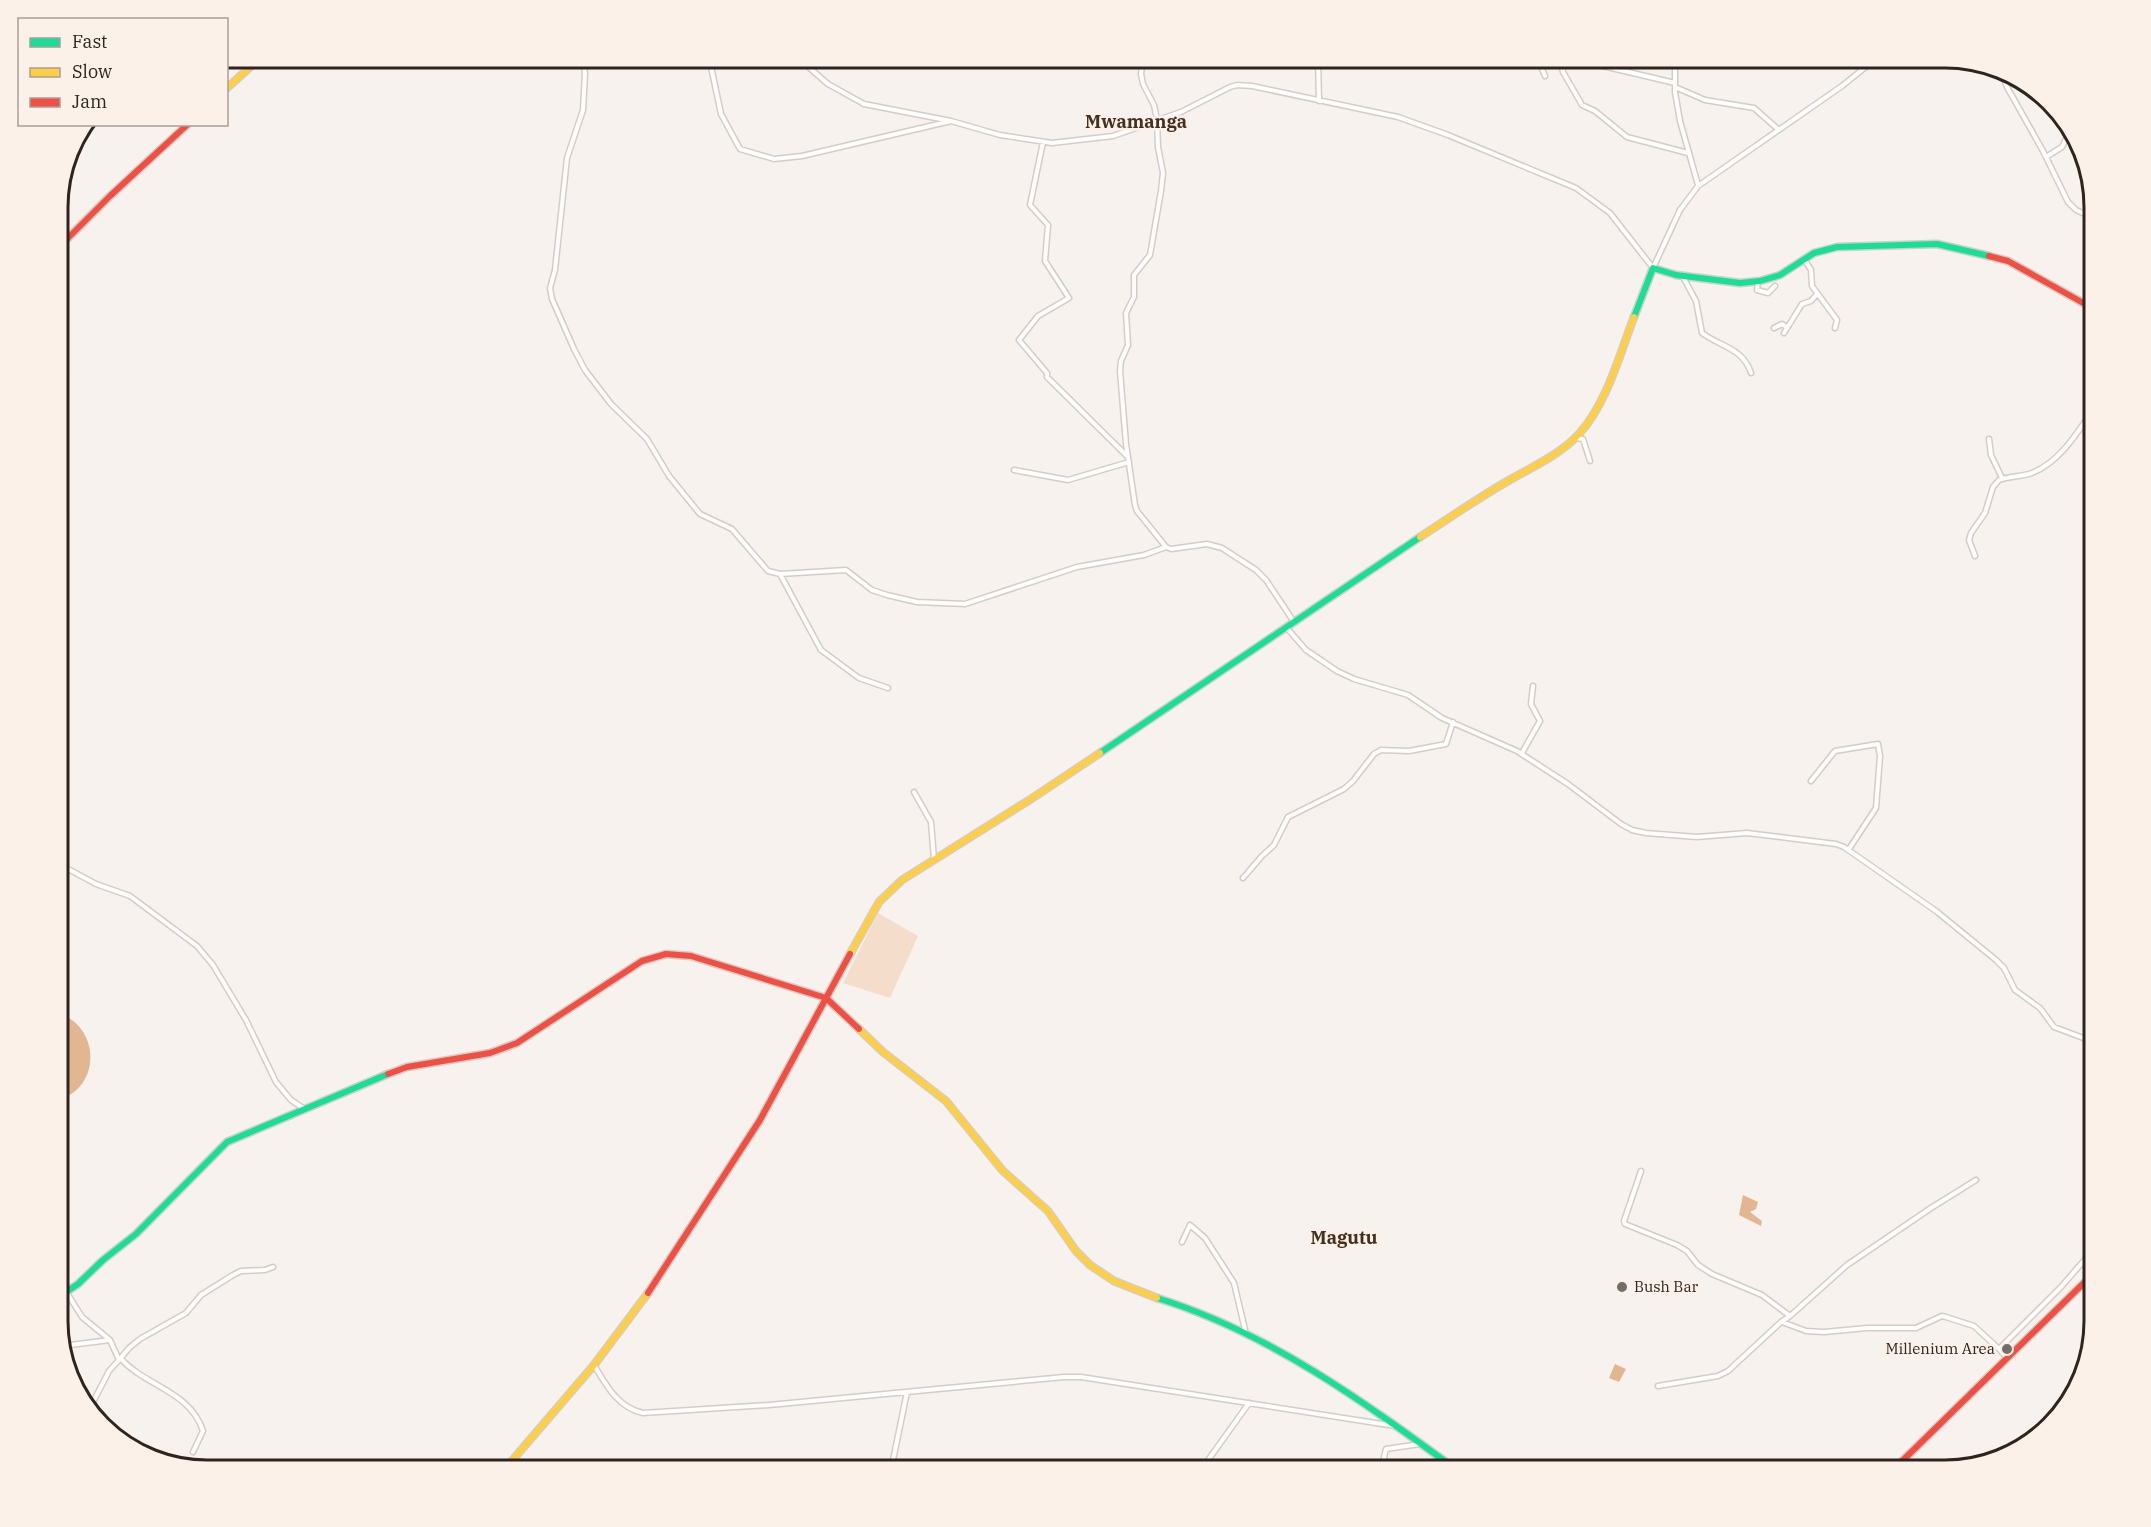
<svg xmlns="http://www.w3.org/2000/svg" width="2151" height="1527" font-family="'IBM Plex Serif',serif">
	<rect width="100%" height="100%" fill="#f7f2ed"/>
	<path fill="#f4decb" d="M878,913l40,23 -28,62 -47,-15z"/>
	<path fill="#e1b691" d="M57,1013c44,12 45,76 0,87z
		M1743,1195l15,7 -2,7 -6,3 12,9 -1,5 -22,-11z
		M1615,1364l11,5 -7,13 -10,-4z"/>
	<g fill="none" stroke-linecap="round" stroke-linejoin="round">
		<defs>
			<path id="street" d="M583,57l2,17 -2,36 -16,48 -12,112 -5,18 2,11 22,50 11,21 26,34 36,35 22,37 31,38 32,15 36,42 12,3 66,-4 26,20 15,5 30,7 48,2 112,-37 67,-12 22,-8
				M709,57l12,57 19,35 34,10 28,-3 149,-35 49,14 52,8 61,-7 68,-24 49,-25 7,-2 15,1 146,31 50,18 128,53 34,25 43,55 27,-58 18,-24 144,-100 36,-29
				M797,57l31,27 36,20 87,17
				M1143,57l-2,17 2,10 11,21 3,15 1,27 5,26 -2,18 -11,64 -16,20v22l-8,16 2,32 -7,16 -1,10 6,73 9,61 2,6 29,36 5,2 36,-5 15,4 34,22 10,10 28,42
				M1318,57l1,44
				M1537,57l8,19
				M1560,57l3,15 19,33 13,6 32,26 61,16
				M1565,57l110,26
				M1675,57v35l5,29 18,64
				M1999,68l8,19 36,64 25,51 8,8 18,8
				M1675,87l30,13 49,8 25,22
				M1043,142l-13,63 18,20 -3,36 24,37 -31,18 -19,24 28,33v4l81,80
				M2046,157l16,-10 8,-17
				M1804,259l7,11 1,16 25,34 -2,8
				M1683,277l13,24 6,32c19,14 41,15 49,40
				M1758,281l-1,9 11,3 7,-7
				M1774,328l8,-4 5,3
				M1784,333l18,-29 9,-3 6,-7
				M1576,438l7,1 7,22
				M1989,439l2,16 11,23
				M1014,470l54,10 61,-18
				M1975,556l-6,-16 2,-7 14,-20 8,-26 6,-7c10,-4 22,-3 33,-7 28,-11 46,-41 62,-65
				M780,574l41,76 38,28 29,10
				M1286,627l20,23 31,21 17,8 54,16 34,23 75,33 51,33 53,40 11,6 14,3 51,4 50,-4 89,11 8,3 92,64 60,49 8,8 11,22 25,18 14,19 40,15
				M1522,753l18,-32 -9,-17 2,-18
				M1811,781l24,-30 43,-7 2,12 -4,52 -27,41
				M914,792l17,30 3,37
				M57,863l39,21 34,12 67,50 16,19 33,55 30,62 15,18 12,8
				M1243,878l19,-22 12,-11 14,-28 56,-28 9,-8 21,-27 7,-4 28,1 37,-7 7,-22
				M1641,1171l-17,50 1,3 52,21 10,6 11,14 14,9 50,21 28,21
				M1182,1242l8,-17 15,13 29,45 12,51
				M67,1293l15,24 28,23 9,20 10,-12 11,-9 46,-26 15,-18 32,-20 8,-4 24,-1 8,-3
				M1782,1322l24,9 18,1 43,-4h49l26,-12 4,1 28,9 25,23
				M62,1346l48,-6
				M2007,1358l-8,-9 62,-62 33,-38
				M121,1359c26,28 69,32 82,72l-10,21
				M594,1365c12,20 24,43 49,48l126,-8 295,-28h17l314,49
				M1658,1386l60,-10 10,-5 53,-49 9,-6 57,-51 84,-57 45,-28
				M90,1408l19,-37 10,-11
				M891,1470l16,-78
				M1201,1470l48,-67
				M1381,1470l5,-21 34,-5"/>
			<path id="fast" d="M1634,317l19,-49 23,7 64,8 20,-2 20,-6 34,-22 23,-6 100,-3 52,12
				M1100,753l320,-216
				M57,1298l21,-14 25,-24 33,-26 91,-92 161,-68
				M1157,1298c111,34 207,104 300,172"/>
			<path id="slow" d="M226,89l35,-32
				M1420,537c29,-19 57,-38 86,-55 24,-14 54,-27 73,-48 28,-31 40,-78 55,-117
				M850,954l29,-52 23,-22 129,-81 69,-46
				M859,1029l24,23 63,49 57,70 45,40 28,40 14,14 24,16 43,17
				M504,1470l90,-105 54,-72"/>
			<path id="jam" d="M57,249l53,-53 78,-72
				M1989,256l19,5 86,48
				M388,1074l19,-7 83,-14 27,-10 125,-82 24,-7 25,2 135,42 33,31
				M648,1293l112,-173 90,-166
				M1893,1470l201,-197"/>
		</defs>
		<use href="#street" stroke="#d4cdc7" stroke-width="7"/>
		<use href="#fast" stroke="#d4cdc7" stroke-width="9"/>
		<use href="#slow" stroke="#d4cdc7" stroke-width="9"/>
		<use href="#jam" stroke="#d4cdc7" stroke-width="9"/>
		<use href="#street" stroke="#fefdfc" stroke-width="4"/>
		<use href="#fast" stroke="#16e098" stroke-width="6"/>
		<use href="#slow" stroke="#ffcf43" stroke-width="6"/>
		<use href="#jam" stroke="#f24e42" stroke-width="6"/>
	</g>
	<g fill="#756d66" stroke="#fbf1e9" stroke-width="2">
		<circle cx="1622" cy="1287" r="6"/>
		<circle cx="2007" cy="1349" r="6"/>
	</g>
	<g text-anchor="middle" stroke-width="5" stroke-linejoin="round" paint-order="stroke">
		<g font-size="15" fill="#2f251e" stroke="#fbf1e9" text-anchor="start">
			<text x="1634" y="1292">Bush Bar</text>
			<text x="1995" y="1354" text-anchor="end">Millenium Area</text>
		</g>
		<g font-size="18" font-weight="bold" fill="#443020" stroke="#fbf1e9">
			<text x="1136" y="128">Mwamanga</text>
			<text x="1344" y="1244">Magutu</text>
		</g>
	</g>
	<path d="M0 0H2151V1527H0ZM207 68H1945A139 139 0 0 1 2084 207V1321A139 139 0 0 1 1945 1460H207A139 139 0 0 1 68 1321V207A139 139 0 0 1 207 68Z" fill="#fbf1e9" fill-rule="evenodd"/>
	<path fill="none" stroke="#2f251e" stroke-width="3" d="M207 68H1945A139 139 0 0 1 2084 207V1321A139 139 0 0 1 1945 1460H207A139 139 0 0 1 68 1321V207A139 139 0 0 1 207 68Z"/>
	<rect x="18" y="18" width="210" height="108" fill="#fbf1e9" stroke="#a99f98" stroke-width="1.5"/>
	<rect x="30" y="38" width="30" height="9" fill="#16e098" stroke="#a99f98" stroke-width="1.5"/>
	<text x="72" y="48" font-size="18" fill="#2f251e">Fast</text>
	<rect x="30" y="68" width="30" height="9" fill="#ffcf43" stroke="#a99f98" stroke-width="1.5"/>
	<text x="72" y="78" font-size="18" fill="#2f251e">Slow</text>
	<rect x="30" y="98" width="30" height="9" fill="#f24e42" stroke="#a99f98" stroke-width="1.5"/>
	<text x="72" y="108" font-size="18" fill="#2f251e">Jam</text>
</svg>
